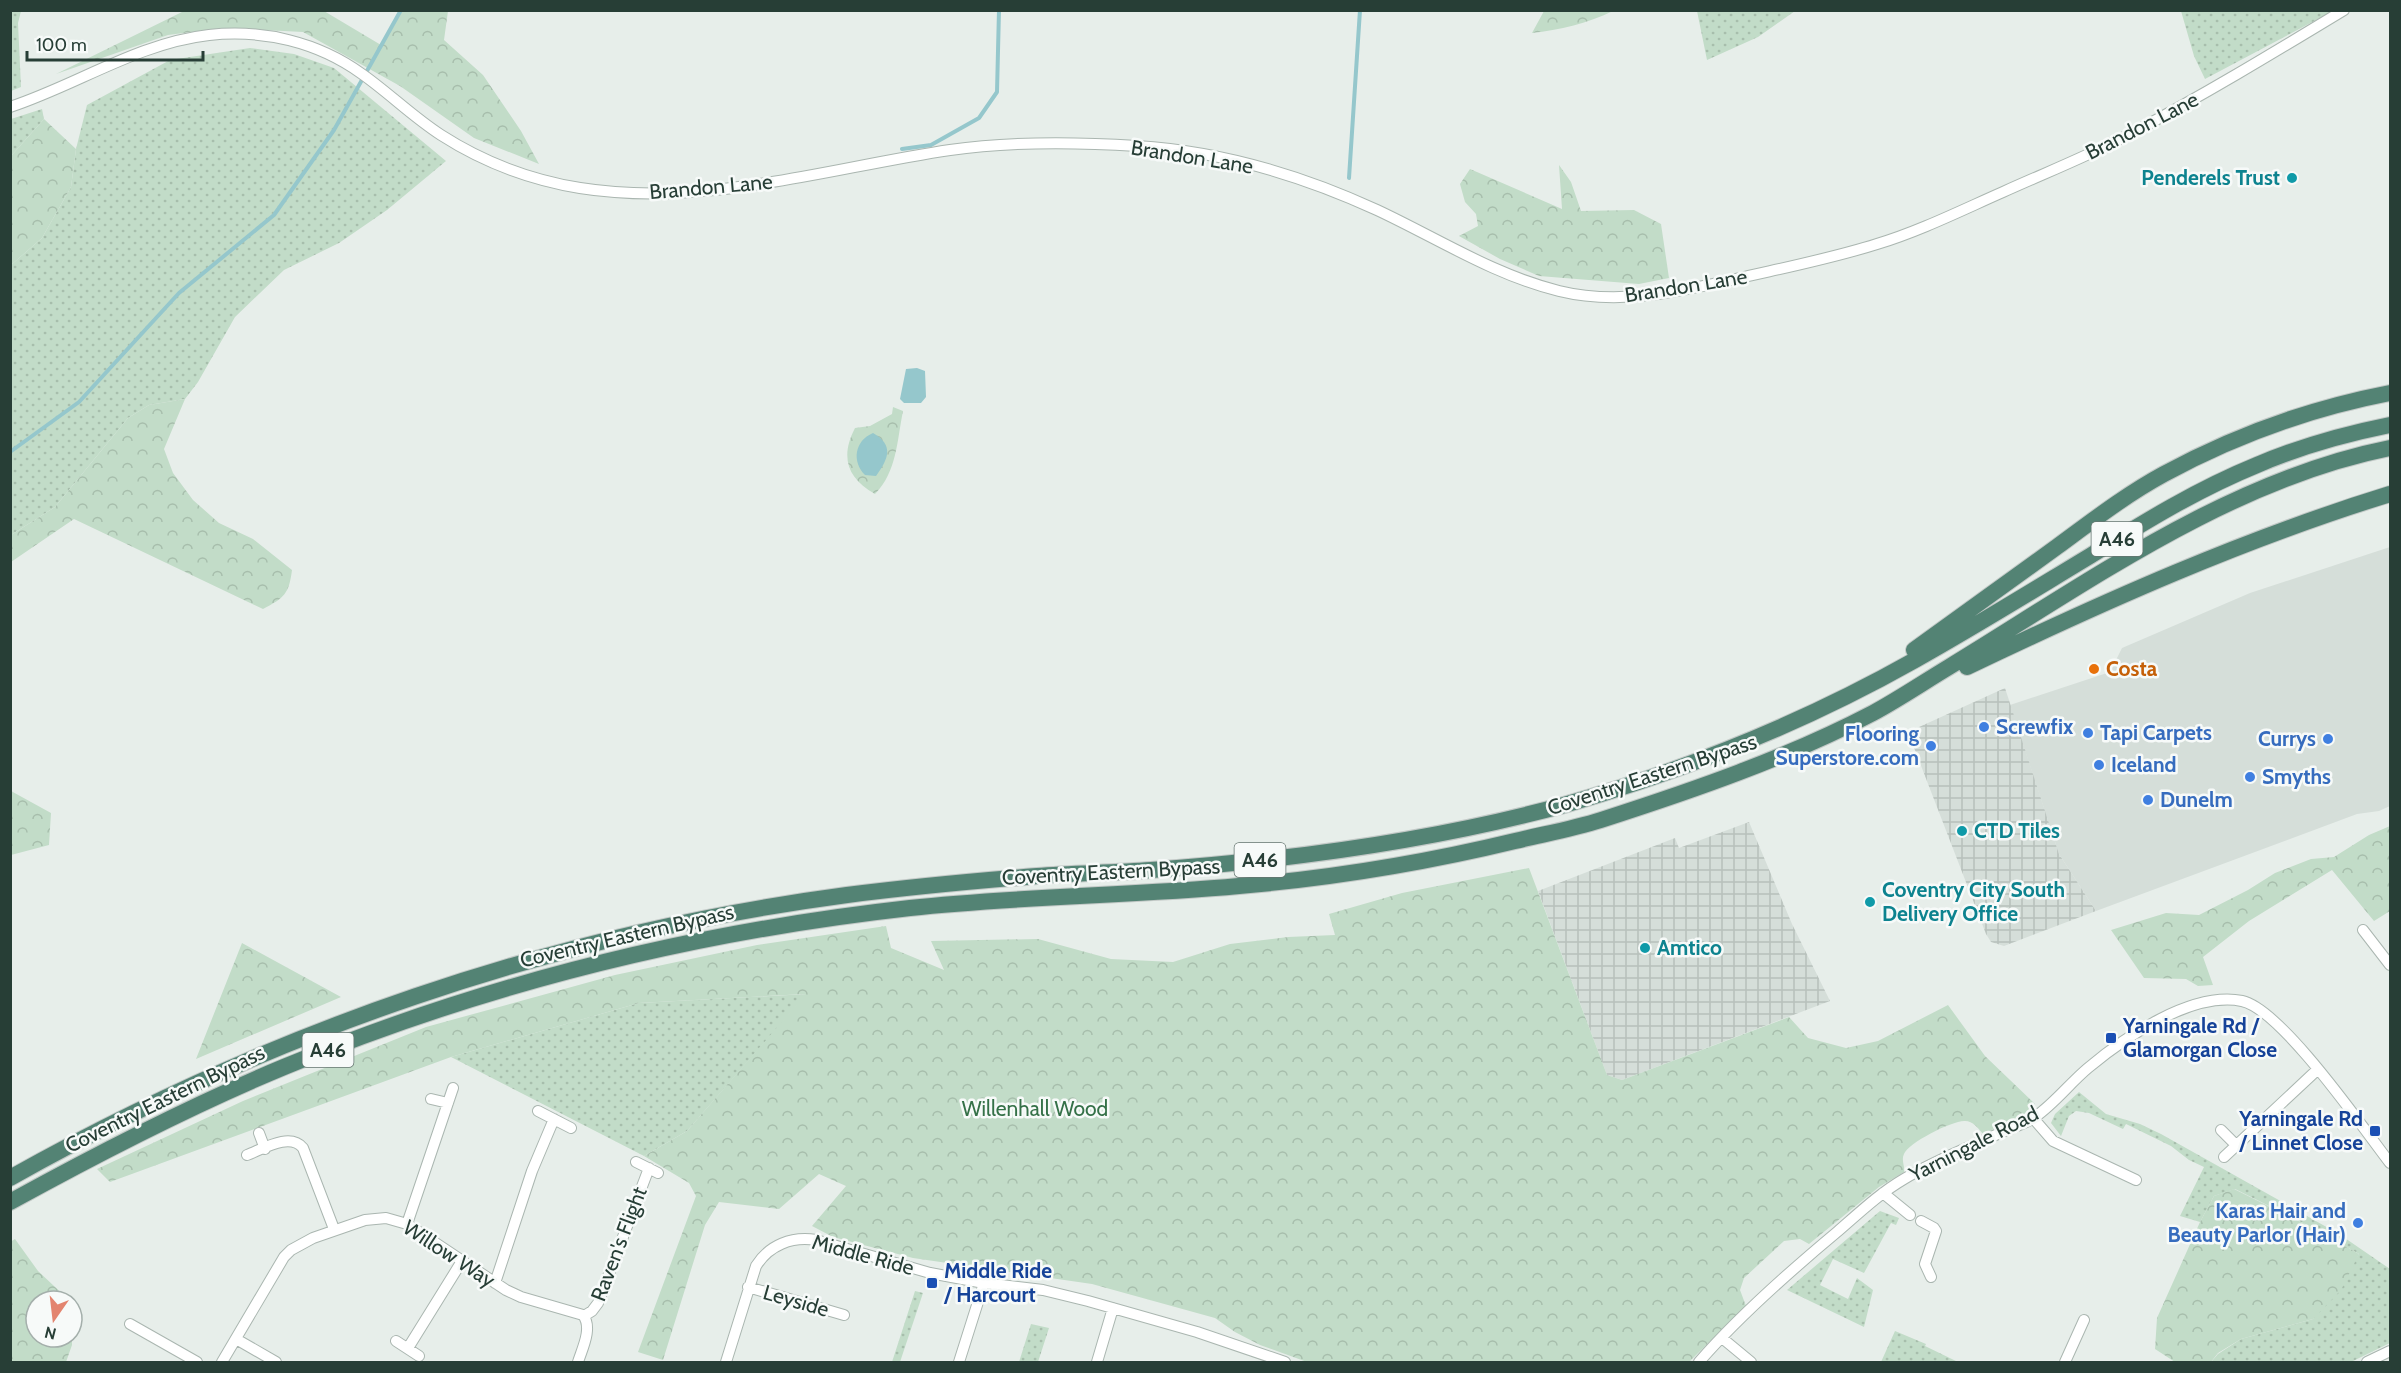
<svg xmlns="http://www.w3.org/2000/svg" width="2401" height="1373" font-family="Cabin,sans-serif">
	<defs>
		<pattern id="industrial-grid" width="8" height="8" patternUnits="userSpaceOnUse" patternTransform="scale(1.5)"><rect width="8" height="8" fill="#d5ded9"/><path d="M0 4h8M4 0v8" fill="none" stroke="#b7c0bb"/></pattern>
		<pattern id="grass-dots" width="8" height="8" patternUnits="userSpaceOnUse" patternTransform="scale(1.5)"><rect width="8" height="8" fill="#c2dcc8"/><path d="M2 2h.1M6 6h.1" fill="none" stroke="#a7beac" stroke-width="1.8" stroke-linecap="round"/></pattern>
		<pattern id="forest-crowns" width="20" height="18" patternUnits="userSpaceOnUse" patternTransform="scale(1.5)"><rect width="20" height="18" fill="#c2dcc8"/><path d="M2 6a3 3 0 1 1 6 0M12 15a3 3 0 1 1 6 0" fill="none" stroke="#a7beac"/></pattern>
	</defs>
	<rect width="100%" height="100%" fill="#e7eeea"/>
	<path fill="#d5ded9" d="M2390,547v259l-11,5 -22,3 -261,97 -37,-57 -49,-149 100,-33 12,-24 128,-55z"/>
	<path fill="url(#industrial-grid)" d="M2005,688l54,166 37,57 -92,35 -13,-4 -5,-8 -78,-202z
		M1749,822l43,102 38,77 -208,79 -15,-5 -69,-184 137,-53 4,10z"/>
	<path fill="url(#grass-dots)" d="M11,10l10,1 -3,12 3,64 -10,4z
		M1697,11v-1l98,1 -37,26 -51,23z
		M2181,11h152l-128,68 -11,-23z
		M250,48l44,6 40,14 112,93 -59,49 -48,33 -55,27 -49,47 -37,65 -13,17 -36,6 -21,13 -73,89 -44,28v-270l31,-27 29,-51 5,-38 11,-44 83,-45z
		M42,109l2,10 -33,37v-37z
		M807,994l-120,137 -43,25 -193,-99 188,-54z
		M2079,1092l27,22 34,10 21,10 178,100 51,35v74l-39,19h-140l7,-8 23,-15 72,-20 46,-65 -42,-24 -82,-41 -21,7 -14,26 -20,-6 24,-49 -15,-7 -18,-14 -45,-22 -3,5 -34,-16 -13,-2 -7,5 -8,20 -10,-13 4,-9z
		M1880,1211l19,7 -3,7 -5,-2 -27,50 -31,-14 -13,26 28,14 9,-21 16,12 -9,37 -77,-37z
		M915,1291l8,2 -23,69h-8z
		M1031,1324l18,4 -11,34h-19z
		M1895,1331l31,13 -1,2 33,16h-77z"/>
	<path fill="url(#forest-crowns)" d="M184,11h140l57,34 19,-34h48l-4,29 39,35 38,56 18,33 -65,-26 -74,-52 -97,-54 -80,-4 -55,7 -112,39z
		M1544,11v-1l69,1c-24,12 -54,19 -81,22z
		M44,119l32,30 -5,38 -29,51 -31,27v-109z
		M1559,165l12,17 10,29 53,-1 27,14 8,54 -30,6 -100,-8 -39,-17 -41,-23 19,-10 -2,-12 -11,-12 -5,-18 10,-15 92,40z
		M185,399l-21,50 9,24 20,27 26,23 34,16 39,31c-3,24 -8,28 -29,39l-189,-90 -63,43v-27l44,-28 73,-89 21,-13z
		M893,407l10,4c-6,29 -6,61 -28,83 -28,-16 -35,-37 -20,-66l15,-2 22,-12z
		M11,791l40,22 -2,32 -38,10z
		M2390,826v85l-16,10 -42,-51 -83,51 -46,36 10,28 -15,1 -12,-7 -42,-1 -33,-48 55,-17 33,2 49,-25 27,-17 36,-14 23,-2 35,-22z
		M1529,868l78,207 15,5 167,-63 19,21 38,10 32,-7 70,-36 37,51 50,48 -13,12 -39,18c-5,-6 -10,-13 -18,-13 -12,-1 -57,22 -61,33 -3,6 1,12 0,18l-25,15 -70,57 -9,-5 -16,2 -40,37 -4,12 6,16 -57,56h-382l-47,-17 -25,-13 -20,-14 -123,-34 -179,-26 -80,-21 -21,-11 34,-40 -27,-12 -40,35 -60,-7 -14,23 -42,135 -25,-8 58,-156 -7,-13 -45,-27 43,-25 119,-137 -167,9 -188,54 -341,125 -13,-13 146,-68 183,-74 189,-52 142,-30 129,-19 5,22 53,22 -13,-29 107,-2 73,20 62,3 57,-18 58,-7 47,-2 -6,-21 73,-21z
		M242,943l99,54 -145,62z
		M2234,1189l83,41 42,24 -18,36 -28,29 -72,20 -23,14 -7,9h-36l-20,-13 2,-31 43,-96 14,-26z
		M15,1239l23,32 32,30h-34v36h36v8l-6,17h-55l-1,-120z"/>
	<path fill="#95c7cc" d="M917,368l8,3 1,26 -5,6h-17l-4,-4 6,-30z
		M873,433c21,12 16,25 3,43l-11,-1c-13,-13 -11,-34 8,-42z"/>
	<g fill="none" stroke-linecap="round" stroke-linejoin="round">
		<path stroke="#95c7cc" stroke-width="4" d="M902,149l29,-4 48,-27 18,-26 2,-82
			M1349,178l11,-168
			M10,452l69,-50 100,-109 95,-78 60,-85 67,-120"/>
		<defs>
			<path id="minor" d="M10,107c67,-22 128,-64 199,-72 54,-6 109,7 153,39 27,19 51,43 79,61 42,27 90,45 139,53 125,20 248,-20 370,-38 62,-9 125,-8 187,-4 82,5 166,30 240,64 60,28 117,65 182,81 61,15 124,0 185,-14 44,-10 89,-19 133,-33 43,-13 85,-34 126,-52 42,-19 85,-36 125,-57 74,-39 145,-82 216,-125
				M2363,930l27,35
				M431,1099l17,4
				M538,1111l33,17
				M2033,1118l20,23 83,39
				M2221,1130l15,15
				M259,1133l6,16
				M247,1155c16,-6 43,-23 56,-7l31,81
				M2224,1157l93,-87
				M636,1162l22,11
				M1883,1193l27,22
				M1921,1221l13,7 2,3 -11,33 6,13
				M407,1224l46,-136
				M495,1283l37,-112 22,-52
				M748,1287l96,28
				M584,1316l8,-5 6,-8 51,-135
				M130,1324l67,38
				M1722,1338l29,24
				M236,1339l40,23
				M396,1341l23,15
				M408,1348l54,-87
				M222,1362l62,-105 7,-7 22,-12 52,-18 21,-2 21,6 99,66 15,7 62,18c10,13 -1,34 -5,47
				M726,1362l30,-96c13,-21 36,-30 60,-26l114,33 54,10 59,7 45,11 109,31 88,30
				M959,1362l25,-79
				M1097,1362l16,-54
				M1699,1362c41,-47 90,-90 138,-130 22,-19 43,-39 67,-53 30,-18 63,-31 94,-45 12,-6 27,-10 37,-17 20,-14 35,-34 53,-49 37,-31 104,-77 154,-67 39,8 121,127 148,162
				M2065,1362l19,-42
				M2367,1362l23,-11"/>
			<path id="trunk" d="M1914,650c48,-35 96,-69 144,-104 34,-25 69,-52 106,-72 70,-38 148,-66 226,-81
				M1967,667c138,-66 277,-128 423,-173
				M10,1178c260,-146 542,-244 837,-283 63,-8 127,-14 190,-19 38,-3 76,-3 114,-6 139,-10 278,-28 413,-65 122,-35 241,-83 351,-145 59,-33 117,-69 175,-104 54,-34 108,-67 167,-91 42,-18 88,-31 133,-40
				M10,1202c89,-49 180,-96 274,-135 200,-83 410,-135 626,-159 109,-12 220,-12 329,-22 93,-8 185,-23 276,-45 29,-7 58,-12 86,-21 93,-30 186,-62 272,-107 26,-14 51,-31 76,-46 138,-84 280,-187 441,-219"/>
		</defs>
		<use href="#minor" stroke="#aab6b0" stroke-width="12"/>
		<use href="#trunk" stroke="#c3c9c7" stroke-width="18"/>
		<use href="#minor" stroke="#fff" stroke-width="10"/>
		<use href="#trunk" stroke="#538374" stroke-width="16"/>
	</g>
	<g fill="#0f9aa8" stroke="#f7faf9" stroke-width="2">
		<circle cx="2292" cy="178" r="6"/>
		<circle cx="1962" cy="831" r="6"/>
		<circle cx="1870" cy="902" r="6"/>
		<circle cx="1645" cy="948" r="6"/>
	</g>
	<circle fill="#e8710a" stroke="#f7faf9" stroke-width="2" cx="2094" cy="669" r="6"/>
	<g fill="#3f7fe0" stroke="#f7faf9" stroke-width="2">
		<circle cx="1984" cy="727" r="6"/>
		<circle cx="2088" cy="733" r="6"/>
		<circle cx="2328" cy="739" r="6"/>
		<circle cx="1931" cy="746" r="6"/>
		<circle cx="2099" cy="765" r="6"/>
		<circle cx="2250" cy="777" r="6"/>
		<circle cx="2148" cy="800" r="6"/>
		<circle cx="2358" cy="1223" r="6"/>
	</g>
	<g fill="#1a4fb4" stroke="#f7faf9" stroke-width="2">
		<rect x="2105" y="1032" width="12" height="12" rx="3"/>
		<rect x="2369" y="1125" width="12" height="12" rx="3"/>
		<rect x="926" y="1277" width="12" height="12" rx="3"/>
	</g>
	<g text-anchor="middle" stroke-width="5" stroke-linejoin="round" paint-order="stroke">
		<g fill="#f7faf9" stroke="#657670" stroke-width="1.5">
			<rect x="2091.5" y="522" width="51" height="34" rx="4.5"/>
			<rect x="1234.5" y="843" width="51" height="34" rx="4.5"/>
			<rect x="302.5" y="1033" width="51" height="34" rx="4.5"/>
		</g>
		<g font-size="20" font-weight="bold" fill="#273e36">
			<text x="2117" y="546">A46</text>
			<text x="1260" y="867">A46</text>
			<text x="328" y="1057">A46</text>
		</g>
		<g font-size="21" fill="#273e36" stroke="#f7faf9">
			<text transform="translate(2142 126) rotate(-27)" y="7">Brandon Lane</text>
			<text transform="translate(1192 157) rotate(9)" y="7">Brandon Lane</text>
			<text transform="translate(711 187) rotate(-5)" y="7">Brandon Lane</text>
			<text transform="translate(1686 286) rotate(-9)" y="7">Brandon Lane</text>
			<text transform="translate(1652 775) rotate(-18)" y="7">Coventry Eastern Bypass</text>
			<text transform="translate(1111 872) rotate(-3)" y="7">Coventry Eastern Bypass</text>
			<text transform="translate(627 936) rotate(-13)" y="7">Coventry Eastern Bypass</text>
			<text transform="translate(165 1099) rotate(-26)" y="7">Coventry Eastern Bypass</text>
			<text transform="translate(1974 1144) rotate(-27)" y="7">Yarningale Road</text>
			<text transform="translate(619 1244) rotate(-69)" y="7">Raven's Flight</text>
			<text transform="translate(449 1254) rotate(33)" y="7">Willow Way</text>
			<text transform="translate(863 1255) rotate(15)" y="7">Middle Ride</text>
			<text transform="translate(796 1301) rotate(16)" y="7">Leyside</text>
		</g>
		<g font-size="21" font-weight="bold" fill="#0d838f" stroke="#f7faf9" text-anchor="start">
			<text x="2280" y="185" text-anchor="end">Penderels Trust</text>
			<text x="1974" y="838">CTD Tiles</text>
			<text x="1882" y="897">Coventry City South<tspan x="1882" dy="24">Delivery Office</tspan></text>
			<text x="1657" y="955">Amtico</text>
		</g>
		<g font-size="21" font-weight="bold" fill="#c56008" stroke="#f7faf9" text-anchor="start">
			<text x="2106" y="676">Costa</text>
		</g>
		<g font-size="21" font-weight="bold" fill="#366cbe" stroke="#f7faf9" text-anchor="start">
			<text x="1996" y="734">Screwfix</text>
			<text x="2100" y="740">Tapi Carpets</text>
			<text x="1919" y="741" text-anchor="end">Flooring<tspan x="1919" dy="24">Superstore.com</tspan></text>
			<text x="2316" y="746" text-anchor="end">Currys</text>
			<text x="2111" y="772">Iceland</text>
			<text x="2262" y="784">Smyths</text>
			<text x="2160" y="807">Dunelm</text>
			<text x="2346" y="1218" text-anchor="end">Karas Hair and<tspan x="2346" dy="24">Beauty Parlor (Hair)</tspan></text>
		</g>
		<g font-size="21" font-weight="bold" fill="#164399" stroke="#f7faf9" text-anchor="start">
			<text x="2123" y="1033">Yarningale Rd /<tspan x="2123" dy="24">Glamorgan Close</tspan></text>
			<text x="2363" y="1126" text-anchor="end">Yarningale Rd<tspan x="2363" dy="24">/ Linnet Close</tspan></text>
			<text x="944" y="1278">Middle Ride<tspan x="944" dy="24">/ Harcourt</tspan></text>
		</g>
		<g font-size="21" fill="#357148" stroke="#f7faf9">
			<text x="1035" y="1116">Willenhall Wood</text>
		</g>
	</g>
	<rect width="2401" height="1373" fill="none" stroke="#273e36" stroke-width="24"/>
	<g transform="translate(54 1319) rotate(194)"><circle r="28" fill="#f7faf9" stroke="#a4afab" stroke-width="1.5"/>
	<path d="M0-4.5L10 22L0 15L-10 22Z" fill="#e3846f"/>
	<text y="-9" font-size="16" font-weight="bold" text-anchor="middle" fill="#273e36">N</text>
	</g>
	<path d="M27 51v9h176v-9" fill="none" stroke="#273e36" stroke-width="3"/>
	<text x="36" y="51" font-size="18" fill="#273e36" stroke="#f7faf9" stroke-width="4.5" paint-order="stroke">100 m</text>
</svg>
